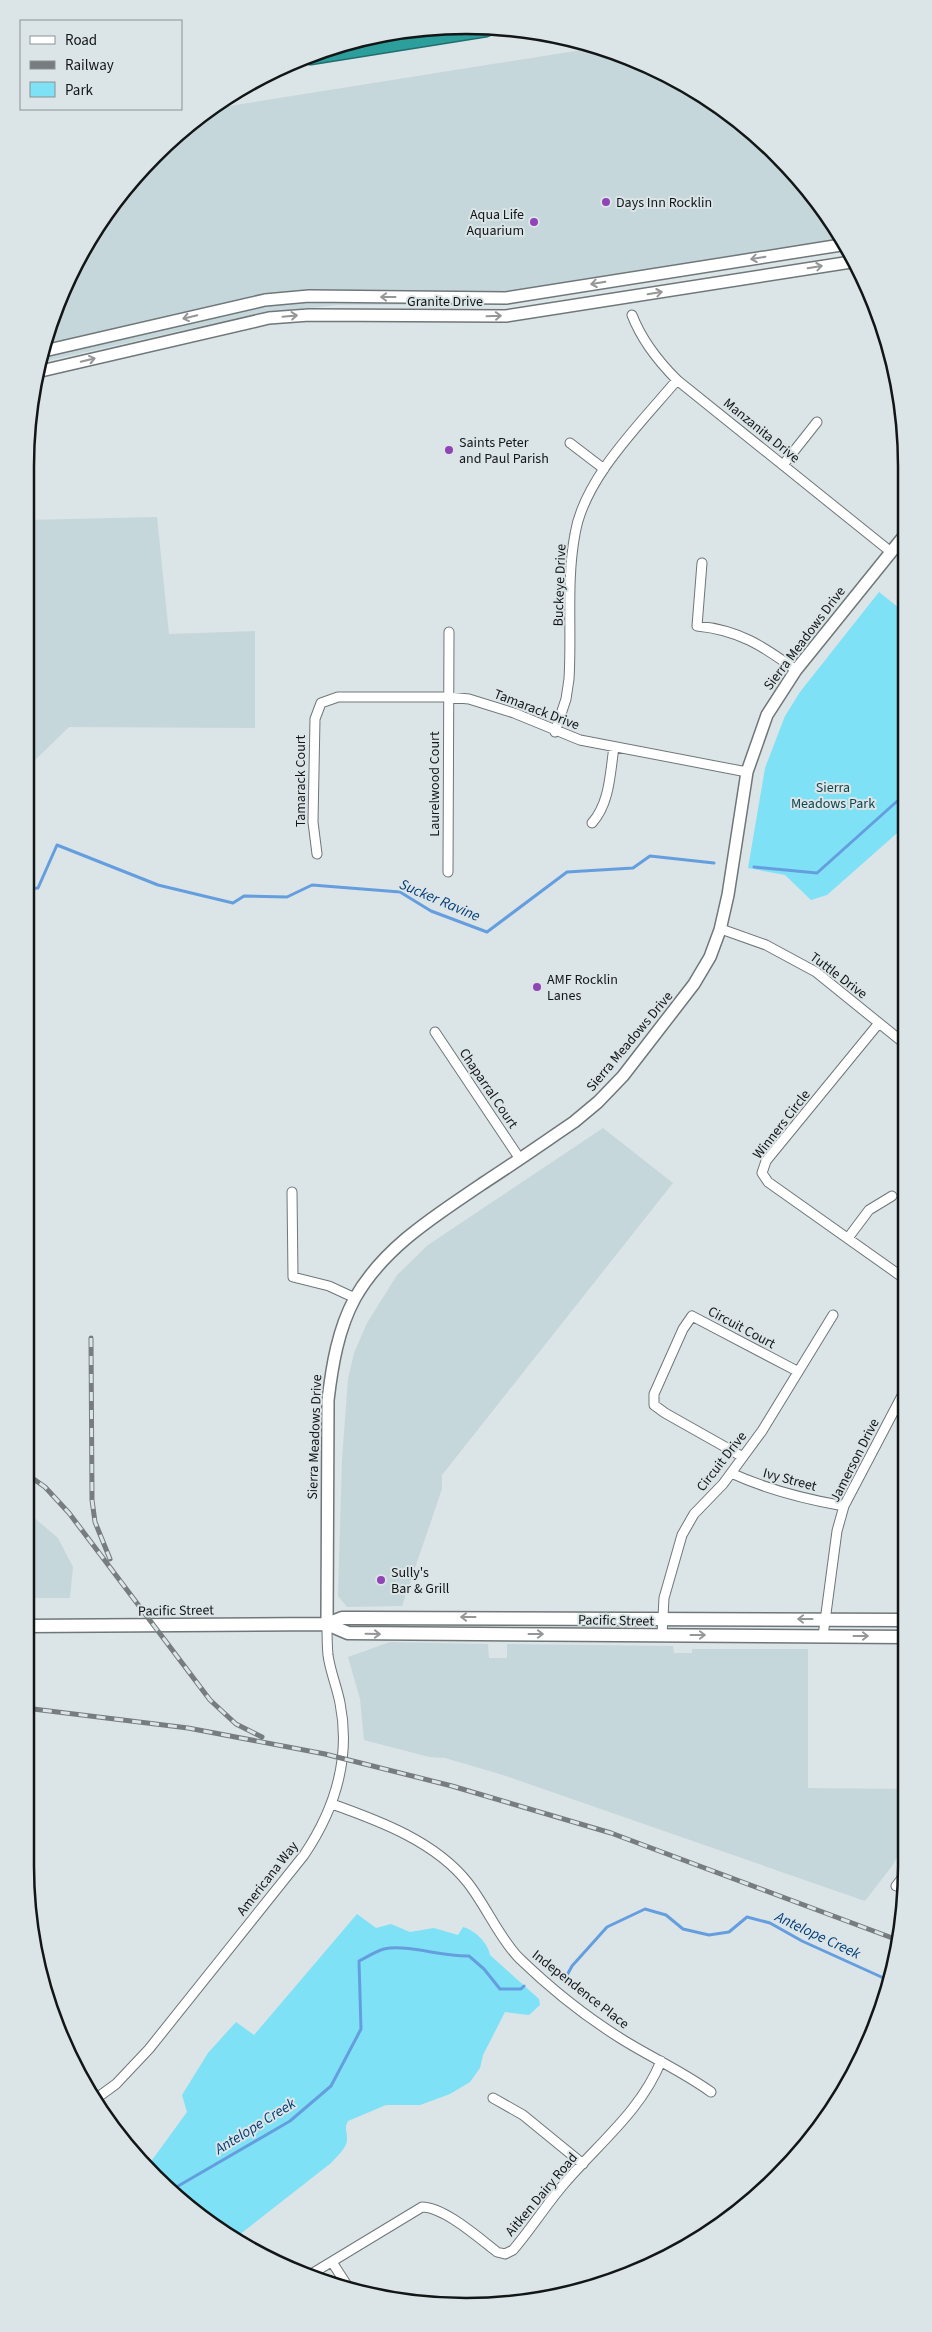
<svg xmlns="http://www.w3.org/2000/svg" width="932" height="2332" font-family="'Source Sans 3',sans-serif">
	<rect width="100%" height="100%" fill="#dbe4e6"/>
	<path fill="#c6d7db" d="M600,47l111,52 87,76 40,66 -328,64h-173l-82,9 -213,48 6,-37 36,-79 50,-71 63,-59 13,-7z
		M157,517l12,117 86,-3v97l-186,-1 -44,43v-250z
		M603,1128l70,55 -231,292v14l-40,117 -55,1 -9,-11 4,-137 6,-80 6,-26 13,-30 30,-48 31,-30z
		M25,1510l33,28 15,29 -3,31h-45z
		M390,1642l98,2 1,14h18v-14l166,2 1,7h18v-4h116v139l99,1v51l-15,26 -27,35 -362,-126 -58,-17 -16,-1 -65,-17 -4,-41 -12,-42z"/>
	<path fill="#7ee1f6" d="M879,592l25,20v215l-77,68 -16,5 -26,-25 -37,-7 17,-100 20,-52 15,-24z
		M357,1914l19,14 15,-4 19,8 24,-4 24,7 5,-8c12,3 25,16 27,28l49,44 1,6 -11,10 -24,-3 -22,43 -3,13 -10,14 -20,12 -30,11h-34l-38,16c-4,7 -1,10 -1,17 1,9 -10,18 -16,25l-97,76 -87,-72 40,-55 -5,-17 26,-42 28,-31 18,13z"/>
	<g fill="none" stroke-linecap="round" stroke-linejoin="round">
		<path stroke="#659edf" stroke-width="3" d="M754,867l63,6 87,-78
			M25,889l13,-1 19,-43 101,40 75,18 11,-7 43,1 25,-12 88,7 31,19 56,21 80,-60 66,-4 17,-12 64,7
			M566,1977l6,-11 35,-39 38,-18 21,6 17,14 26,6 20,-3 18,-15 23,6 32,18 86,39
			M173,2189l117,-68 41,-35 30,-57 -2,-68c8,-4 17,-10 25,-12 23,-5 59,8 85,7l15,13 16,20h21l3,-3"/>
		<defs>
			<path id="minor" d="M632,315c10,26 26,46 45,65l214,172
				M570,443l34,26
				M783,465l34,-43
				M702,563l-5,63c42,4 66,20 99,44
				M555,732l11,-33 3,-20c3,-48 -3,-97 6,-145 9,-56 66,-111 102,-154
				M592,823c18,-20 18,-50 22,-76
				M317,854l-4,-32 2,-103 6,-16 17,-6h110l21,2 45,14 66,27 167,32
				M448,872l1,-240
				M721,929l45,16 50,27 89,72
				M879,1023l-113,138 -4,12 6,9 137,97
				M435,1032l85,127
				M292,1192l1,85 36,9 26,12
				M848,1238l21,-28 23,-14
				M743,1457l-78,-44 -11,-8v-11l29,-65 9,-13 105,55
				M731,1473c37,17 73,26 113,33
				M662,1635l2,-37 18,-63 12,-21 29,-30 39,-53 71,-116
				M823,1636l14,-105 7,-25 62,-118
				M332,1804c48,17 104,38 136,79 18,23 32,56 51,75 30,29 66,58 101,80 30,19 62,33 91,54
				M896,1886l10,-13
				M493,2098l30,17 60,49
				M94,2100l22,-16 33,-35 155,-194c31,-46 47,-97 36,-152 -3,-16 -10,-32 -12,-48 -1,-10 -1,-21 -1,-31
				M332,2262l18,28
				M308,2276l114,-69c22,0 57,31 75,45l8,2 8,-4c18,-21 33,-45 51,-66 34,-40 77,-73 97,-123"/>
			<path id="tertiary" d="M44,351l221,-51 44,-4 197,2 335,-53
				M41,371l228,-53 40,-3 197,1 345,-54
				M327,1624l1,-224c4,-34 10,-71 27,-102 29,-51 80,-82 127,-114 31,-20 61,-41 92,-62l24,-20 25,-26 71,-92 16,-27 10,-27 8,-35 19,-123 20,-57 29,-45 108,-134"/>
			<path id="secondary" d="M327,1624l21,9 558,4
				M25,1626l302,-2 15,-6h13l551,2"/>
			<path id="motorway" d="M310,56l176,-28"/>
		</defs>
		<use href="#minor" stroke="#6f7779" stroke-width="11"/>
		<use href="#tertiary" stroke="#6f7779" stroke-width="14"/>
		<use href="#secondary" stroke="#6f7779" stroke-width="15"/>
		<use href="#motorway" stroke="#236f6e" stroke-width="19"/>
		<use href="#minor" stroke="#fff" stroke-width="9"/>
		<use href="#tertiary" stroke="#fff" stroke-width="11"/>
		<use href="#secondary" stroke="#fff" stroke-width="12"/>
		<use href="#motorway" stroke="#2c9f9d" stroke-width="16"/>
		<defs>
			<path id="rail" d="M91,1338l1,162 3,22 15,37
				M25,1473l20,14 24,26 141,187 26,24 26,13
				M25,1708l163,20 137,26 127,32 159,47 284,106"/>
		</defs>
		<use href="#rail" stroke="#777d7f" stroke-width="5"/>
		<use href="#rail" stroke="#dbe4e6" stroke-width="3" stroke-dasharray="9" stroke-linecap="butt"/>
	</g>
	<defs><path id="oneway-shaft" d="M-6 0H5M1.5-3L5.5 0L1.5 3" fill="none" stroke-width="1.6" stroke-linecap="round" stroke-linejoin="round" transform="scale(1.25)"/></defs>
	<g stroke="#959697">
		<use href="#oneway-shaft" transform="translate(758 258) rotate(171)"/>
		<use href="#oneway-shaft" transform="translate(815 267) rotate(-9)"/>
		<use href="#oneway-shaft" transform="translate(598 283) rotate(171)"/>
		<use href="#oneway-shaft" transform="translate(655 293) rotate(-9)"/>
		<use href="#oneway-shaft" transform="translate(388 297) rotate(-180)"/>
		<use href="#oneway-shaft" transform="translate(290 316) rotate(-5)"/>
		<use href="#oneway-shaft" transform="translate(494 316) rotate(-2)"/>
		<use href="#oneway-shaft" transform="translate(190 317) rotate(167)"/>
		<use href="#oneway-shaft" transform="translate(88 360) rotate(-13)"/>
		<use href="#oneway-shaft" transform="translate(468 1617) rotate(180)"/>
		<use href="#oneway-shaft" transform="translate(805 1619) rotate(-180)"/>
		<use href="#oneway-shaft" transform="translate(373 1634) rotate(1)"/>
		<use href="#oneway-shaft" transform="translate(536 1634)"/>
		<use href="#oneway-shaft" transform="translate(698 1635)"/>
		<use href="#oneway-shaft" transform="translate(861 1636)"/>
	</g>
	<g fill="#9144b5" stroke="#dbe4e6" stroke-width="2">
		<circle cx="606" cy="202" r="5"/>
		<circle cx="534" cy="222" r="5"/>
		<circle cx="449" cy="450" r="5"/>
		<circle cx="537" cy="987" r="5"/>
		<circle cx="381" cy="1580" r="5"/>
	</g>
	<g text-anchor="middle" stroke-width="4" stroke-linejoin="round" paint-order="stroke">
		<g font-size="14" fill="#131617" stroke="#dbe4e6" text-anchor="start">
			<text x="616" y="207">Days Inn Rocklin</text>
			<text x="524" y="219" text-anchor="end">Aqua Life<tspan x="524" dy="16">Aquarium</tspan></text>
			<text x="459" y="447">Saints Peter<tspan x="459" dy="16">and Paul Parish</tspan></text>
			<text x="547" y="984">AMF Rocklin<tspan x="547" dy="16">Lanes</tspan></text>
			<text x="391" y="1577">Sully's<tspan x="391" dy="16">Bar &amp; Grill</tspan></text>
		</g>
		<g font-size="14" fill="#131617" stroke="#dbe4e6">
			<text x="445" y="306">Granite Drive</text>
			<text transform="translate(762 430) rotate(39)" y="5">Manzanita Drive</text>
			<text transform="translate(559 585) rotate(-88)" y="5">Buckeye Drive</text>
			<text transform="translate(804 638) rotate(-53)" y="5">Sierra Meadows Drive</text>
			<text transform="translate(537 709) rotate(21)" y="5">Tamarack Drive</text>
			<text transform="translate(300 781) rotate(-90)" y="5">Tamarack Court</text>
			<text transform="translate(434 784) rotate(-90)" y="5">Laurelwood Court</text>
			<text transform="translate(839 975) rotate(37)" y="5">Tuttle Drive</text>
			<text transform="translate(629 1041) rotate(-50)" y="5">Sierra Meadows Drive</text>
			<text transform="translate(489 1088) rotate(56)" y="5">Chaparral Court</text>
			<text transform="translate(781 1124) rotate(-52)" y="5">Winners Circle</text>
			<text transform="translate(742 1327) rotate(28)" y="5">Circuit Court</text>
			<text transform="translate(314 1437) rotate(-88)" y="5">Sierra Meadows Drive</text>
			<text transform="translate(854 1460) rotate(-63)" y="5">Jamerson Drive</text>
			<text transform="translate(721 1461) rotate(-52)" y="5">Circuit Drive</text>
			<text transform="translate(790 1479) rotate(15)" y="5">Ivy Street</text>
			<text transform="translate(176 1610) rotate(-1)" y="5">Pacific Street</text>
			<text transform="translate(616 1620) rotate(1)" y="5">Pacific Street</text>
			<text transform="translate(267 1878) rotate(-52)" y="5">Americana Way</text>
			<text transform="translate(581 1989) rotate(38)" y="5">Independence Place</text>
			<text transform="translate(541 2194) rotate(-50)" y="5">Aitken Dairy Road</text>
		</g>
		<g font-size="14" fill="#114853" stroke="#dbe4e6">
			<text x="833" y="792">Sierra<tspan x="833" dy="16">Meadows Park</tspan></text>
		</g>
		<g font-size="15" font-style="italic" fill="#003e79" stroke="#dbe4e6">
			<text transform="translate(440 900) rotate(23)" y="5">Sucker Ravine</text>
			<text transform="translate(818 1935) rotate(25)" y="5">Antelope Creek</text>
			<text transform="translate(255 2126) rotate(-32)" y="5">Antelope Creek</text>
		</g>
	</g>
	<path d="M0 0H932V2332H0ZM466 34H466A432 432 0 0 1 898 466V1866A432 432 0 0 1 466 2298H466A432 432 0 0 1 34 1866V466A432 432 0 0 1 466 34Z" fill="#dbe4e6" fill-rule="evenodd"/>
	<path fill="none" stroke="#131617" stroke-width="2.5" d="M466 34H466A432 432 0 0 1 898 466V1866A432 432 0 0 1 466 2298H466A432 432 0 0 1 34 1866V466A432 432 0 0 1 466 34Z"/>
	<rect x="20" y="20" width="162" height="90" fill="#dbe4e6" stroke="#8b9293"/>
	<rect x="30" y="36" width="25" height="8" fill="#ffffff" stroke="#8b9293"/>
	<text x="65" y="45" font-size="15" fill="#131617">Road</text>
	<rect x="30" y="61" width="25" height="8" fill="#777d7f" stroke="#8b9293"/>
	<text x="65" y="70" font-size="15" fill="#131617">Railway</text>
	<rect x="30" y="82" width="25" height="15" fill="#7ee1f6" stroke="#8b9293"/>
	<text x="65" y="95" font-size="15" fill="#131617">Park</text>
</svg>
